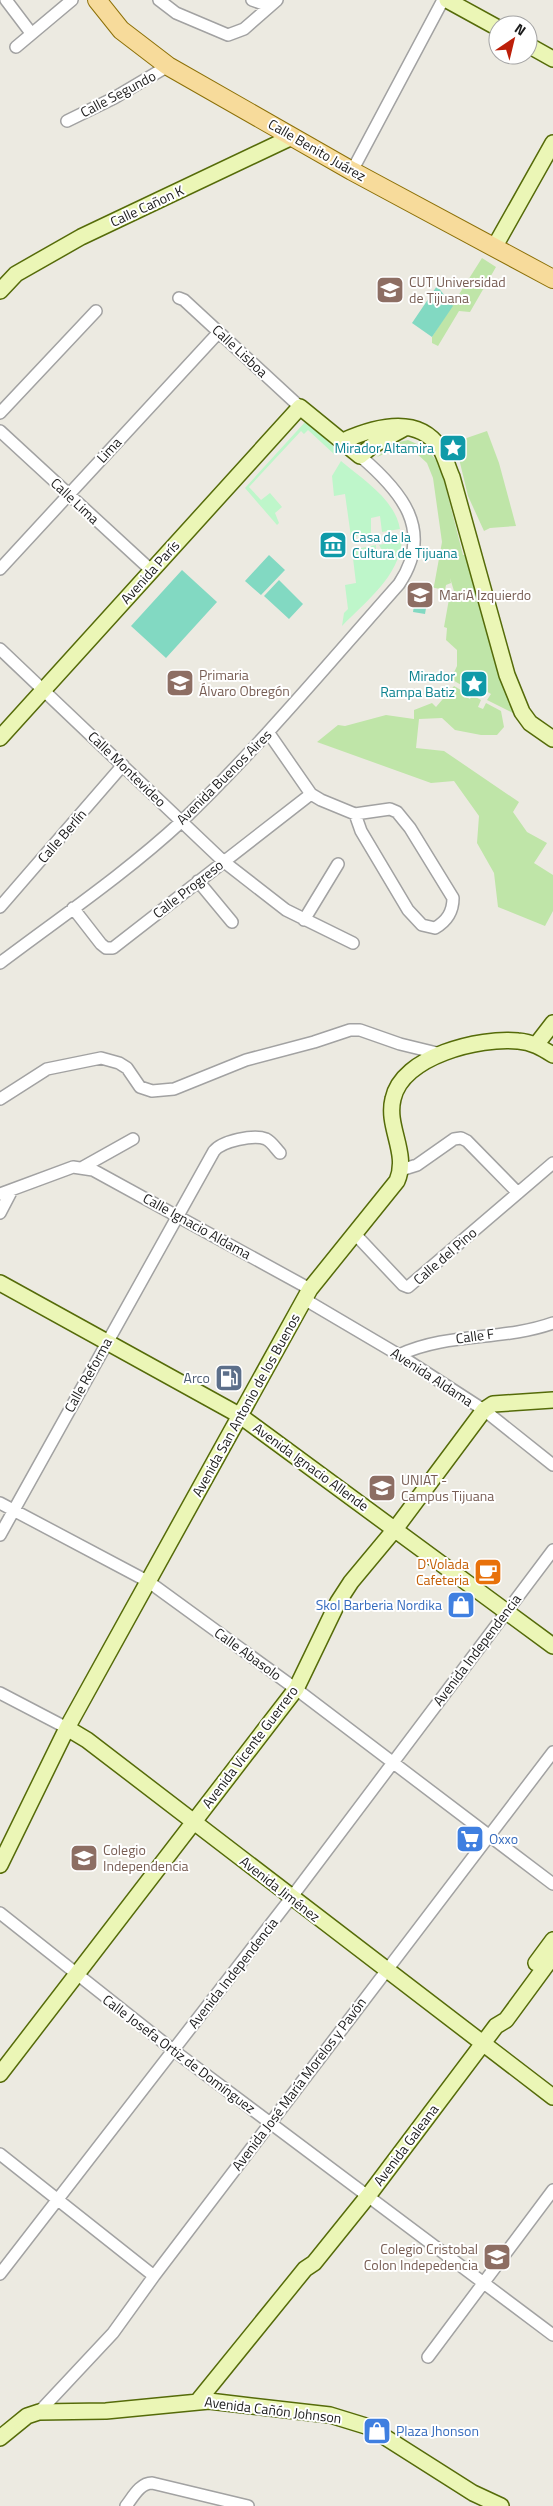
<svg xmlns="http://www.w3.org/2000/svg" width="553" height="2506" font-family="'Titillium Web',sans-serif">
	<rect width="100%" height="100%" fill="#eceae1"/>
	<path fill="#bfe5a8" d="M482,258l14,9 -26,45 -11,-1 -21,35 -6,-3v-6z
		M487,431l12,32 17,63 -26,2 -6,3 -16,-35 -13,-54z
		M408,440l18,8 14,17 23,90h4l48,159 -28,-14 4,-6 -5,-3 -4,6 -9,-5 4,-10 -4,-2 -5,9 -17,-10 6,-13v-16l-11,-10 1,-12 -3,-1 5,-28 5,-8 -4,-13 1,5 -5,2 -1,5 -15,-3 4,-1 8,-44 -9,-64 -6,-15 -12,-11 -9,-3h-10l-19,8 18,-14z
		M454,686l12,7 -2,3 6,3 2,-4 9,5 -3,7 5,2 3,-6 15,8 3,16 -7,8h-16l-26,-5 -13,-12 -23,1 -3,29 28,3 75,51 -6,10 14,20 20,11 -13,20 19,12v36l-8,15 -47,-19 -4,-34 -17,-30 2,-27 -25,-35 -23,2 -114,-41 21,-17 7,1 41,-11 28,4v-9l18,-7 4,4z"/>
	<path fill="#bef6ca" d="M306,421l32,30 -3,4 -27,-25 -4,4 -3,-3 -52,56 12,13 9,-7 12,14 -7,6 4,10 -2,2 -32,-37z
		M341,461c21,18 54,38 59,68l-18,3 -2,-16 -9,2v16l-20,3 -6,-43 -11,2 -2,-20z
		M402,540c-3,37 -36,61 -60,86l2,-13 4,-4 -3,-24 11,-2 -4,-33 24,-5v9l7,-2 -4,-7z"/>
	<path fill="#82d9c2" d="M437,286l16,20 -21,31 -20,-14z
		M269,555l16,15 -24,25 -16,-14z
		M182,570l35,32 -51,56 -35,-32z
		M279,580l24,24 -14,15 -25,-23z
		M417,588l12,3 -4,23 -12,-2z"/>
	<g fill="none" stroke-linecap="round" stroke-linejoin="round">
		<defs>
			<path id="street" d="M6,0l25,33
				M159,0l17,13 52,22 16,-6 33,-29
				M252,0l17,6
				M16,47l56,-47
				M67,121l47,-23 54,-32
				M352,171l91,-171
				M179,298l5,2 116,107
				M0,413l96,-102
				M0,431l152,140
				M0,569l219,-237
				M0,649l223,212 63,49 67,33
				M268,732l43,62 10,6 34,14 35,-5 7,3 13,16 43,70c0,14 -6,23 -18,30l-13,-3 -14,-15 -47,-79 -6,-17
				M198,881l34,41
				M0,907l123,-142
				M73,908l28,36 5,4h7l198,-154
				M304,920l34,-56
				M0,963c61,-46 126,-90 182,-142 77,-74 146,-157 217,-237 36,-54 2,-93 -39,-128
				M0,1099l47,-30 54,-11 18,5 8,5 13,19 12,4 22,-2 72,-29 68,-18 36,-12h10l40,14 41,10
				M83,1167l50,-28
				M401,1170l16,-5 37,-26 7,-1 6,3 51,52
				M0,1194l73,-27 20,3 217,119
				M0,1213l12,-23
				M354,1233l49,52 5,2 145,-124
				M304,1299l95,56 85,55 69,55
				M399,1355c49,-23 104,-14 154,-32
				M0,1503l149,79 147,107 257,195
				M0,1535l214,-384c8,-10 40,-17 52,-12 6,3 10,10 14,14
				M0,1693l67,35
				M0,1913l173,137 380,285
				M0,2154l154,122
				M0,2274l291,-376 262,-348
				M428,2357l125,-167
				M39,2412l74,-79 41,-57 399,-524
				M126,2506c7,-9 14,-23 26,-23l96,23"/>
			<path id="secondary" d="M447,0l51,28
				M528,45l25,14
				M495,246l58,-103
				M0,291l16,-17 65,-37 211,-100
				M343,441c29,-13 74,-27 97,7 5,8 8,20 12,29l55,198 15,37 8,11 23,16
				M0,738l300,-331 60,49 12,-10 31,-17
				M536,1045l17,-22
				M0,1283l239,132 314,231
				M67,1728l20,12 466,357
				M0,1865l67,-137 243,-439 87,-108c12,-28 -11,-54 -4,-82 9,-43 87,-62 125,-58 14,1 24,7 35,14
				M536,1963l17,-23
				M0,2074l296,-385 42,-87 13,-20 45,-54 88,-118 9,-6 60,-4
				M198,2401l107,-132 9,-6 54,-67 128,-170 10,-6 47,-64
				M0,2438l27,-22 12,-4 67,-1 103,-10 121,14 39,12 104,66 28,13"/>
			<path id="primary" d="M97,0l24,30 47,36 184,105 201,108"/>
		</defs>
		<use href="#street" stroke="#a2a2a2" stroke-width="14"/>
		<use href="#secondary" stroke="#556b09" stroke-width="18"/>
		<use href="#primary" stroke="#8c7007" stroke-width="20"/>
		<use href="#street" stroke="#fff" stroke-width="11"/>
		<use href="#secondary" stroke="#ebf6b6" stroke-width="15"/>
		<use href="#primary" stroke="#f7db9b" stroke-width="18"/>
	</g>
	<defs>
		<symbol id="university-square" viewBox="-11 -11 22 22"><rect x="-9" y="-9" width="18" height="18" rx="4" fill="#8d6e63" stroke="#fff"/><path d="M0-5L7-2L0 1L-7-2ZM-4 1L0 2.5L4 1V4Q0 6-4 4Z" fill="#fff"/></symbol>
		<symbol id="sight-square" viewBox="-11 -11 22 22"><rect x="-9" y="-9" width="18" height="18" rx="4" fill="#0f9aa8" stroke="#fff"/><path d="M0-6L1.8-2.2L6-1.7L2.9 1.2L3.7 5.4L0 3.3L-3.7 5.4L-2.9 1.2L-6-1.7L-1.8-2.2Z" fill="#fff"/></symbol>
		<symbol id="museum-square" viewBox="-11 -11 22 22"><rect x="-9" y="-9" width="18" height="18" rx="4" fill="#0f9aa8" stroke="#fff"/><path d="M0-6L6-3V-2H-6V-3ZM-5-1h2V3h-2ZM-1-1h2V3h-2ZM3-1h2V3H3ZM-6 4H6V6H-6Z" fill="#fff"/></symbol>
		<symbol id="school-square" viewBox="-11 -11 22 22"><rect x="-9" y="-9" width="18" height="18" rx="4" fill="#8d6e63" stroke="#fff"/><path d="M0-5L7-2L0 1L-7-2ZM-4 1L0 2.5L4 1V4Q0 6-4 4Z" fill="#fff"/></symbol>
		<symbol id="fuel-square" viewBox="-11 -11 22 22"><rect x="-9" y="-9" width="18" height="18" rx="4" fill="#5c6f8a" stroke="#fff"/><path d="M-5.5-6h7V0h2V4h1.3V-2.5L3-4.5l.8-.8L6-3V5H2.5V1h-1V6h-7ZM-4.2-4.7v3.2H.2V-4.7Z" fill="#fff"/></symbol>
		<symbol id="cafe-square" viewBox="-11 -11 22 22"><rect x="-9" y="-9" width="18" height="18" rx="4" fill="#e8710a" stroke="#fff"/><path d="M-5.5-4.5H6V0H3Q3 3.5 0 3.5H-2.5Q-5.5 3.5-5.5 0ZM3-3.2v2h1.7v-2ZM-6 4.5H4V6H-6Z" fill="#fff"/></symbol>
		<symbol id="shop-square" viewBox="-11 -11 22 22"><rect x="-9" y="-9" width="18" height="18" rx="4" fill="#3f7fe0" stroke="#fff"/><path d="M-5-2.5h2.3a2.7 3.5 0 0 1 5.4 0H5L5.5 6h-11ZM-1.5-2.5h3a1.5 2.3 0 0 0-3 0Z" fill="#fff"/></symbol>
		<symbol id="supermarket-square" viewBox="-11 -11 22 22"><rect x="-9" y="-9" width="18" height="18" rx="4" fill="#3f7fe0" stroke="#fff"/><path d="M-6-5.5h2.5l.6 2H6L4.5 2H-2.5L-4.4-4H-6ZM-1.5 3.2a1.3 1.3 0 1 0 .1 0ZM3 3.2a1.3 1.3 0 1 0 .1 0Z" fill="#fff"/></symbol>
	</defs>
	<g fill-rule="evenodd">
		<use href="#university-square" x="374" y="274" width="32" height="32"/>
		<use href="#sight-square" x="437" y="432" width="32" height="32"/>
		<use href="#museum-square" x="317" y="529" width="32" height="32"/>
		<use href="#school-square" x="404" y="579" width="32" height="32"/>
		<use href="#school-square" x="164" y="667" width="32" height="32"/>
		<use href="#sight-square" x="458" y="668" width="32" height="32"/>
		<use href="#fuel-square" x="213" y="1362" width="32" height="32"/>
		<use href="#university-square" x="366" y="1472" width="32" height="32"/>
		<use href="#cafe-square" x="472" y="1556" width="32" height="32"/>
		<use href="#shop-square" x="445" y="1589" width="32" height="32"/>
		<use href="#supermarket-square" x="454" y="1823" width="32" height="32"/>
		<use href="#school-square" x="68" y="1842" width="32" height="32"/>
		<use href="#school-square" x="481" y="2241" width="32" height="32"/>
		<use href="#shop-square" x="361" y="2415" width="32" height="32"/>
	</g>
	<g text-anchor="middle" stroke-width="4" stroke-linejoin="round" paint-order="stroke">
		<g font-size="14" fill="#1b1b1b" stroke="#fff">
			<text transform="translate(118 94) rotate(-28)" y="5">Calle Segundo</text>
			<text transform="translate(317 150) rotate(30)" y="5">Calle Benito Juárez</text>
			<text transform="translate(147 206) rotate(-25)" y="5">Calle Cañon K</text>
			<text transform="translate(240 351) rotate(43)" y="5">Calle Lisboa</text>
			<text transform="translate(109 450) rotate(-47)" y="5">Lima</text>
			<text transform="translate(75 501) rotate(43)" y="5">Calle Lima</text>
			<text transform="translate(150 572) rotate(-48)" y="5">Avenida París</text>
			<text transform="translate(127 769) rotate(44)" y="5">Calle Montevideo</text>
			<text transform="translate(224 777) rotate(-45)" y="5">Avenida Buenos Aires</text>
			<text transform="translate(62 836) rotate(-49)" y="5">Calle Berlín</text>
			<text transform="translate(188 889) rotate(-38)" y="5">Calle Progreso</text>
			<text transform="translate(197 1226) rotate(29)" y="5">Calle Ignacio Aldama</text>
			<text transform="translate(445 1256) rotate(-41)" y="5">Calle del Pino</text>
			<text transform="translate(475 1336) rotate(-8)" y="5">Calle F</text>
			<text transform="translate(88 1375) rotate(-61)" y="5">Calle Reforma</text>
			<text transform="translate(432 1377) rotate(33)" y="5">Avenida Aldama</text>
			<text transform="translate(246 1405) rotate(-61)" y="5">Avenida San Antonio de los Buenos</text>
			<text transform="translate(311 1467) rotate(36)" y="5">Avenida Ignacio Allende</text>
			<text transform="translate(477 1650) rotate(-53)" y="5">Avenida Independencia</text>
			<text transform="translate(248 1654) rotate(36)" y="5">Calle Abasolo</text>
			<text transform="translate(250 1747) rotate(-53)" y="5">Avenida Vicente Guerrero</text>
			<text transform="translate(280 1889) rotate(38)" y="5">Avenida Jiménez</text>
			<text transform="translate(233 1973) rotate(-52)" y="5">Avenida Independencia</text>
			<text transform="translate(179 2054) rotate(37)" y="5">Calle Josefa Ortiz de Domínguez</text>
			<text transform="translate(299 2084) rotate(-53)" y="5">Avenida José María Morelos y Pavón</text>
			<text transform="translate(406 2145) rotate(-53)" y="5">Avenida Galeana</text>
			<text transform="translate(273 2410) rotate(7)" y="5">Avenida Cañón Johnson</text>
		</g>
		<g font-size="14" fill="#785e54" stroke="#fff" text-anchor="start">
			<text x="409" y="287">CUT Universidad<tspan x="409" dy="16">de Tijuana</tspan></text>
			<text x="439" y="600">MariA Izquierdo</text>
			<text x="199" y="680">Primaria<tspan x="199" dy="16">Álvaro Obregón</tspan></text>
			<text x="401" y="1485">UNIAT -<tspan x="401" dy="16">Campus Tijuana</tspan></text>
			<text x="103" y="1855">Colegio<tspan x="103" dy="16">Independencia</tspan></text>
			<text x="478" y="2254" text-anchor="end">Colegio Cristobal<tspan x="478" dy="16">Colon Indepedencia</tspan></text>
		</g>
		<g font-size="14" fill="#0d838f" stroke="#fff" text-anchor="end">
			<text x="434" y="453">Mirador Altamira</text>
			<text x="352" y="542" text-anchor="start">Casa de la<tspan x="352" dy="16">Cultura de Tijuana</tspan></text>
			<text x="455" y="681">Mirador<tspan x="455" dy="16">Rampa Batiz</tspan></text>
		</g>
		<g font-size="14" fill="#4e5e75" stroke="#fff" text-anchor="end">
			<text x="210" y="1383">Arco</text>
		</g>
		<g font-size="14" fill="#c56008" stroke="#fff" text-anchor="end">
			<text x="469" y="1569">D'Volada<tspan x="469" dy="16">Cafeteria</tspan></text>
		</g>
		<g font-size="14" fill="#366cbe" stroke="#fff" text-anchor="start">
			<text x="442" y="1610" text-anchor="end">Skol Barberia Nordika</text>
			<text x="489" y="1844">Oxxo</text>
			<text x="396" y="2436">Plaza Jhonson</text>
		</g>
	</g>
	<g transform="translate(513 40) rotate(35)"><circle r="24" fill="#ffffff" stroke="#a4a4a4"/>
	<path d="M0-4L9 19L0 12L-9 19Z" fill="#bd1f09"/>
	<text y="-8" font-size="14" font-weight="bold" text-anchor="middle" fill="#1b1b1b">N</text>
	</g>
</svg>
